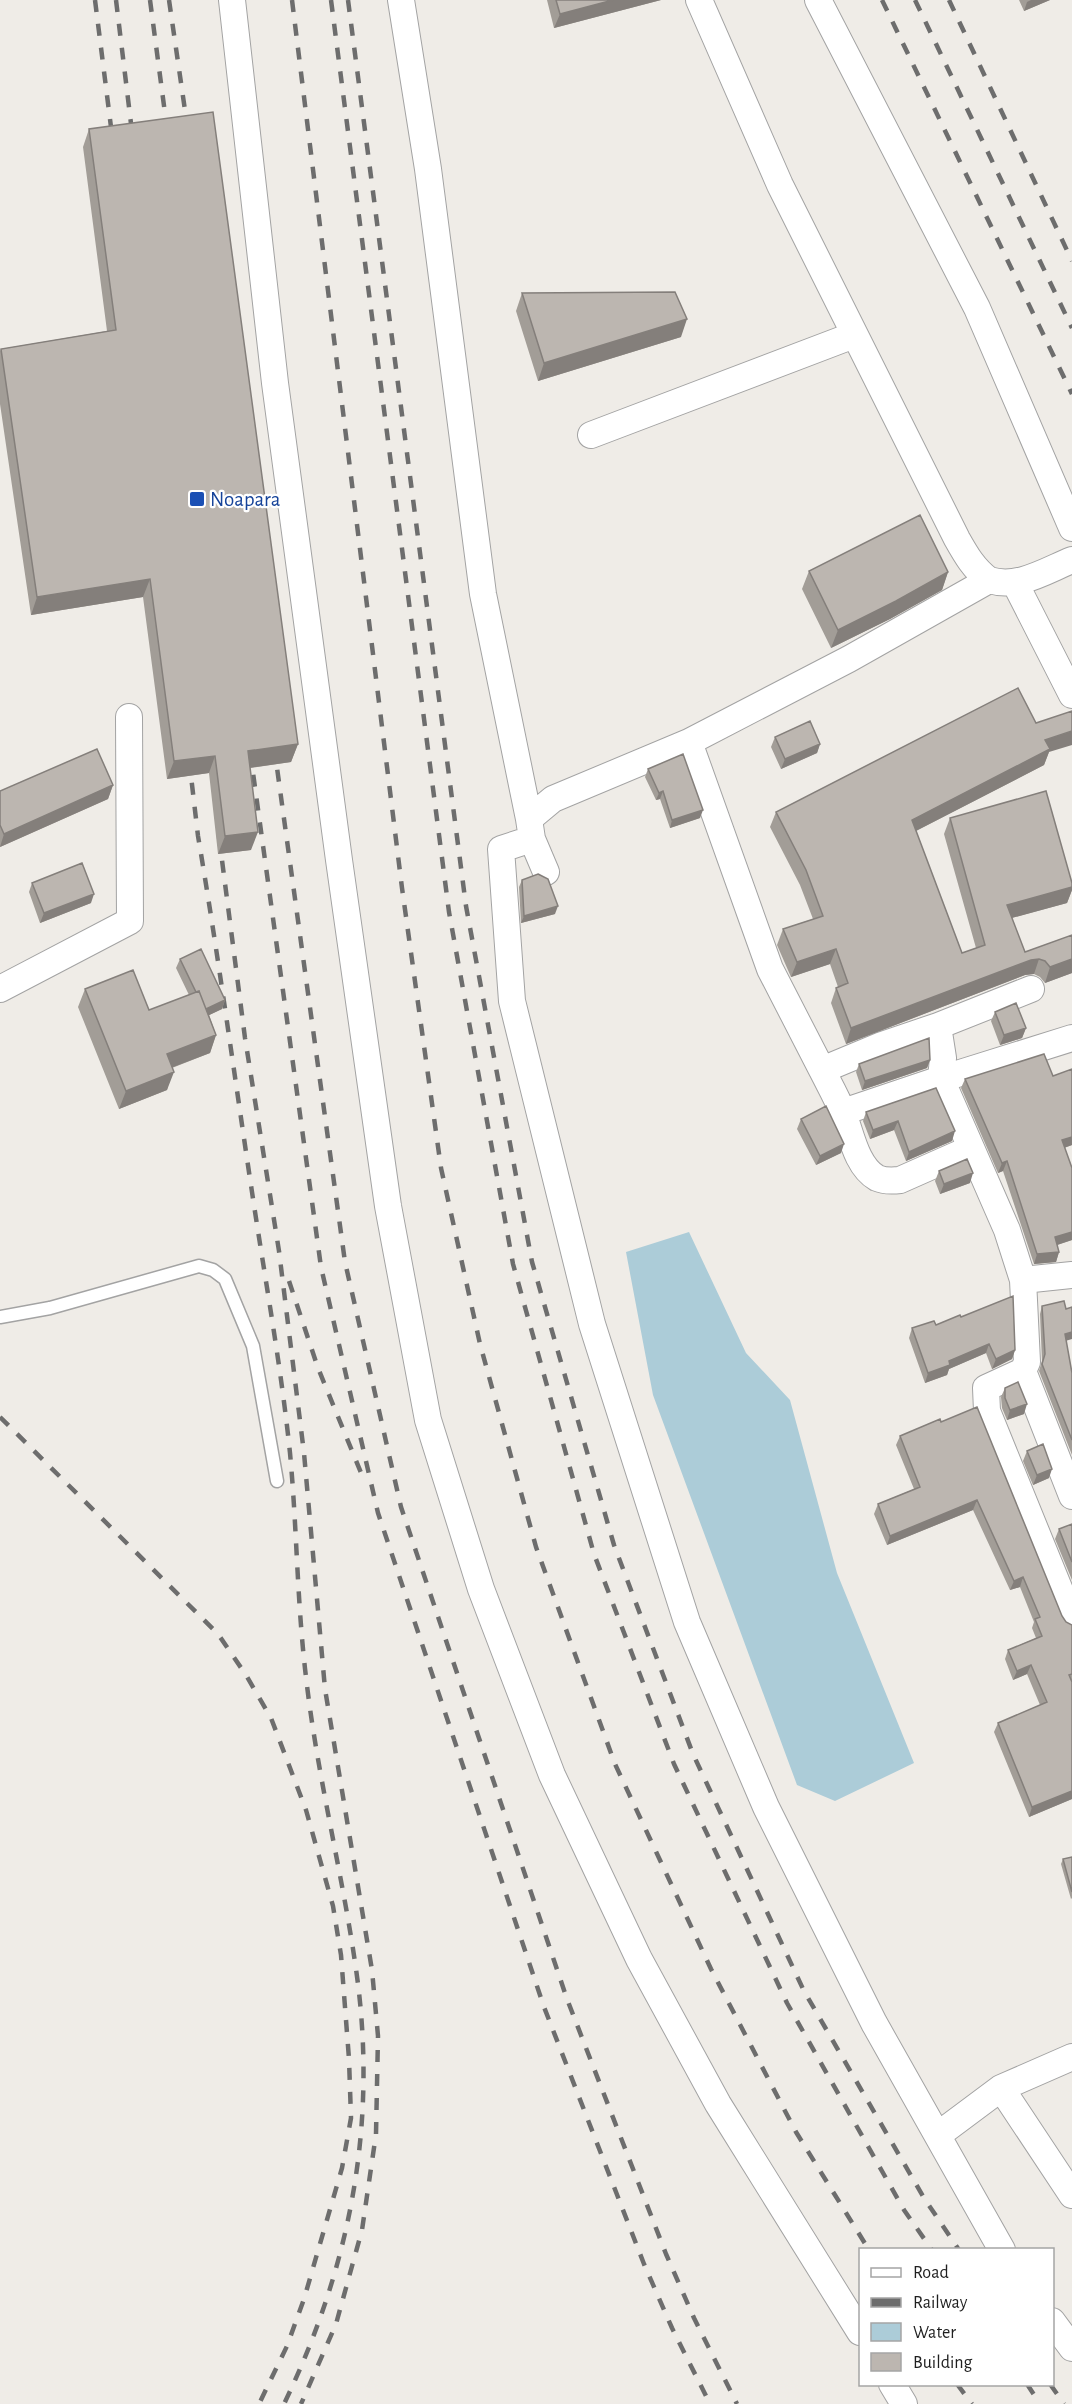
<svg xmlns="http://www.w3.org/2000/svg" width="1072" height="2404" font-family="'Alegreya Sans',sans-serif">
	<rect width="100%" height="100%" fill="#efece7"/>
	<path fill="#acccd8" d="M689,1232l57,121 44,47 47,173 77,190 -79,38 -38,-16 -144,-390 -27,-143z"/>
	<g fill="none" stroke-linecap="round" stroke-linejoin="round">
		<defs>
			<path id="lane" d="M0,1317l50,-9 149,-42 14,4 12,9 28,67 24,135"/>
			<path id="street" d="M232,0l43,383 64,477 49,346 40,214 53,169 71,186 87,184 79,145 142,228
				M401,0l27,169 55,425 46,225
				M699,0l81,185 177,354c9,16 17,30 32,41
				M818,0l159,308 95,220
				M591,435l263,-100
				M1015,583l57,112
				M689,742l81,227 52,101 60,-25 56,-19
				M532,839l-31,10 11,152 80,323 95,298 79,185 108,216 128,227
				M546,872l-14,-33 -3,-20 24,-20 136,-57 160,-83 140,-79c29,9 56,-9 83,-20
				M0,989l130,-68 -1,-204
				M1072,1038l-131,41 66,151 16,50 49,-5
				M822,1070c7,14 15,28 21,43 8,20 13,53 34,65 7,3 15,3 23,2l70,-31
				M843,1112l98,-33 2,-21 -5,-32 93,-37
				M1023,1280l4,82 -4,9 -37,17 1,23 85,209
				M1023,1371l49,125
				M1001,2088l71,-31
				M938,2135l63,-47 71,107
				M1052,2321l20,27
				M892,2384l12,20"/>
		</defs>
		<use href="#lane" stroke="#a3a3a3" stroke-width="15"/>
		<use href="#street" stroke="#a3a3a3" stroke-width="28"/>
		<use href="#lane" stroke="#fff" stroke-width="12"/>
		<use href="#street" stroke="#fff" stroke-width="26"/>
		<path stroke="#6d6d6d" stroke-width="4.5" stroke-dasharray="12 12" stroke-linecap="butt" d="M95,0l18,143
			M116,0l17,140
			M150,0l18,136
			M169,0l19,131
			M292,0l110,888 39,280 39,176 56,203 79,217 96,205 85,163 73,118
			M331,0l118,912 64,352 81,290 80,210 113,239 117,207 28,40
			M348,0l118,906 66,356 82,283 79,209 111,237 120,207 35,52
			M882,0l190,394
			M915,0l157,328
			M949,0l123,261
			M274,746l71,516 56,245 166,492 99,255 28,64 43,86
			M250,751l71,516 57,246 166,494 100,257 28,64 38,76
			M189,759l9,77c20,118 36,237 54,356 13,87 29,174 38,261 7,75 7,150 16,224 11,98 36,194 50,292 22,153 -5,296 -72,435
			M219,837l26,201 34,213 25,202 21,236 47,281 6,66 -2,98 -14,96 -26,94 -35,80
			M289,1281l29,87 46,112
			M0,1417l218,217 28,41 25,43 35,92 27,96 8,49 8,104 2,59 -9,50 -38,131 -17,47 -28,58
			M957,2384l15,20
			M1027,2384l13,20
			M1050,2384l14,20"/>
	</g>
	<path fill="#a29d97" d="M547,0h114l-107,28z
		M1019,0h31l-26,11z
		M89,129l209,615 -7,18 -41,6 1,82 -33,4 -9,-81 -42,6 -24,-182 -112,18 -31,-211v-53l1,-2 106,-18 -24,-184z
		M522,293l159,44 -143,44 -22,-70z
		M809,571l139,1 -6,18 -52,29 -59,29 -29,-59z
		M775,737l45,7 -3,9 -36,16 -10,-22z
		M1049,752l-5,13 -128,66 46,122 14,-5 -32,-114 6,-16 122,65v7l-5,13 -56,15 14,34 47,-17v38l-27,10 -5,-6 -6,-3 -9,1 -179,69 -15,-41 5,-15 2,-1 -8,-23 -39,13 -14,-32 6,-16 30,-10 -13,-34 -30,-58 6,-15z
		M648,769l52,49 -30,10 -10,-29 -4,1 -11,-23z
		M113,785l-5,14 -108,48v-56z
		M522,880l33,34 -34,9 -2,-36z
		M32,883l59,20 -51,20 -11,-31z
		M180,959l45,41 -3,9 -13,6 7,20 -6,18 -38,15 -5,22 -48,19 -41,-102 7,-18 64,21 40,-15 -13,-27z
		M995,1012l31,16 -4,10 -22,7 -9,-24z
		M930,1060l-3,8 -65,22 -6,-18 3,-8z
		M1072,1069v76l-8,3 8,92 -15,5 2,7 -3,10 -22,2 -31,-93 -5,2 -37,-85 4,-9 88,-3z
		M936,1088l16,53 -46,20 -12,-31 -24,9 -7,-18 3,-9z
		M801,1119l40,34 -25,12 -19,-36z
		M939,1171l31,12 -30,11 -5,-13z
		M1042,1306l24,35 6,32v82l-33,-84 3,-10 -2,-47z
		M961,1317l54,33 -3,9 -20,10 -6,-16 -37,16 -2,6 -22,8 -16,-45 3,-10 24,-3z
		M1005,1388l19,26 -17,6 -5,-12 -1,-11z
		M940,1419l122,197 4,6 6,3v174l-43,18 -35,-85 4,-9 42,-18 -13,-31 -14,6 -8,-21 3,-9 28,-12 -4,-10 2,-6 -14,-35 -10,3 -37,-80 -86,35 -13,-31 4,-10 36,-15 -18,-44 4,-9z
		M1027,1451l22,27 -16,7 -10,-24z
		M1072,1524v56l-17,-41 4,-10z
		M1072,1857v41l-1,1 -10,-35 2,-5z"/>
	<path fill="#847f7b" d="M613,0h48l-107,28 6,-14z
		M1031,0h19l-26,11 3,-9z
		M687,319l-6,18 -143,44 6,-18z
		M948,572l-6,18 -52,29 -59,29 7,-18z
		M150,579l-7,18 -112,18 6,-18z
		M1072,731v14l-23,7 -5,13 -138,71 6,-16 133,-80z
		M298,744l-7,18 -49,7 6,-18z
		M820,744l-3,9 -36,16 4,-10z
		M215,756l-6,17 -42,6 7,-18z
		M113,785l-5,14 -108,48 4,-13z
		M663,791l-3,8 -4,1 3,-7z
		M703,810l-3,8 -30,10 2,-8z
		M258,832l-7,18 -33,4 7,-18z
		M1072,887v3l-5,13 -66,18 6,-16z
		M94,894l-3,9 -51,20 4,-10z
		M558,906l-3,8 -34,9 3,-7z
		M836,949l-6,15 -39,13 6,-15z
		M1039,959l-5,15 -9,1 -179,69 5,-16 180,-68z
		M1072,959v14l-27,10 5,-16z
		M225,1000l-3,9 -21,10 3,-9z
		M1026,1028l-4,10 -22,7 4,-10z
		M216,1035l-6,18 -50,19 7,-18z
		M930,1060l-3,8 -65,22 3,-9z
		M174,1072l-7,18 -48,19 7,-18z
		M898,1121l-4,9 -24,9 3,-9z
		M955,1131l-3,10 -46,20 3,-9z
		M1072,1137v8l-14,5 4,-10z
		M844,1144l-3,9 -25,12 4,-9z
		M1007,1161l-4,10 -5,2 4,-10z
		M973,1173l-3,10 -30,11 4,-10z
		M1072,1232v8l-21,7 4,-10z
		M1059,1252l-3,10 -22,2 3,-10z
		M1072,1332v7l-10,3 3,-8z
		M989,1344l-3,9 -37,16 -2,6 -22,8 3,-10 21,-12z
		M1015,1350l-3,9 -20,10 4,-10z
		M1027,1404l-3,10 -17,6 3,-10z
		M1052,1469l-3,9 -16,7 4,-10z
		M977,1500l-4,10 -86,35 3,-9z
		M1023,1577l-3,10 -10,3 4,-9z
		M1031,1665l-4,9 -14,6 4,-9z
		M1072,1791v8l-43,18 3,-10z"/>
	<path fill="#bcb6b0" stroke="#847f7b" stroke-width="1.5" d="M556,0h57l-53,14z
		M213,112l85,632 -50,7 10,81 -33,4 -10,-80 -41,5 -24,-182 -113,18 -36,-248 115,-19 -27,-201z
		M675,292l12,27 -143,44 -22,-70z
		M920,515l28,57 -52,29 -58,29 -29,-59z
		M1018,688l18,35 36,-12v20l-27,9 5,9 -138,71 50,133 23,-8 -35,-127 96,-27 26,92v4l-65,18 18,47 47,-17v24l-22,8 -5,-6 -6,-2 -8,1 -180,68 -15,-40 12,-5 -12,-34 -39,13 -14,-33 40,-13 -17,-46 -30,-58z
		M810,721l10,23 -35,15 -10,-22z
		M97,749l16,36 -109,49 -4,-9v-34z
		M683,754l20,56 -31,10 -9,-29 -4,2 -11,-24z
		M82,863l12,31 -50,19 -12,-30z
		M538,874l10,5 10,27 -34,10 -2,-36z
		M201,949l24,51 -19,9 -7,-18 -3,1 -16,-33z
		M133,970l16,40 50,-19 17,44 -49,19 7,18 -48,19 -41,-102z
		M1016,1003l10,25 -22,7 -9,-23z
		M929,1038l1,22 -65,21 -6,-17z
		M1044,1054l9,22 19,-7v68l-10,3 10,28v64l-17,5 4,15 -22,2 -30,-93 -5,2 -37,-84z
		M936,1088l19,43 -46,21 -11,-31 -25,9 -7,-18z
		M826,1106l18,38 -24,12 -19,-37z
		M967,1159l6,14 -29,11 -5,-13z
		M1013,1296l2,54 -19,9 -7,-15 -40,17 1,4 -22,8 -16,-45 22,-7 2,4 24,-10 1,2z
		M1064,1301l2,8 6,-2v25l-7,2 7,39v67l-30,-76 3,-10 -3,-48z
		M1018,1382l9,22 -17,6 -5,-12v-10z
		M977,1407l85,209 4,6 6,3v49l-3,1 3,7v109l-40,16 -34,-84 49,-21 -16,-37 -14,6 -9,-21 34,-14 -7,-17 5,-2 -17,-40 -9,4 -37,-81 -87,36 -12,-32 42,-17 -20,-51 40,-17 1,3z
		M1043,1444l9,25 -15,6 -10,-24z
		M1072,1524v38l-13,-33z
		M1072,1857v35l-9,-33z"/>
	<rect fill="#1a4fb4" stroke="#fff" stroke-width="2" x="189" y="491" width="16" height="16" rx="3"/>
	<g text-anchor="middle" stroke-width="4.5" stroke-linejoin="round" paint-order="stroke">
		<g font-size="21" fill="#164399" stroke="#fff" text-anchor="start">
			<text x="210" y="506">Noapara</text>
		</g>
	</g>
	<rect x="859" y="2248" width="195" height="138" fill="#ffffff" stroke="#a5a5a5" stroke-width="1.5"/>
	<rect x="871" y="2268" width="30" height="9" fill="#ffffff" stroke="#a5a5a5" stroke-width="1.5"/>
	<text x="913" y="2278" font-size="18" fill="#1f1f1f">Road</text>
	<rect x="871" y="2298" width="30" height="9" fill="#6d6d6d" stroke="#a5a5a5" stroke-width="1.5"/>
	<text x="913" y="2308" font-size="18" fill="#1f1f1f">Railway</text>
	<rect x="871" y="2323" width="30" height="18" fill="#acccd8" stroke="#a5a5a5" stroke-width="1.5"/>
	<text x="913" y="2338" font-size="18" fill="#1f1f1f">Water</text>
	<rect x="871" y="2353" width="30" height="18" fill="#bcb6b0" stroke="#a5a5a5" stroke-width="1.5"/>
	<text x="913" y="2368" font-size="18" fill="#1f1f1f">Building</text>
</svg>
